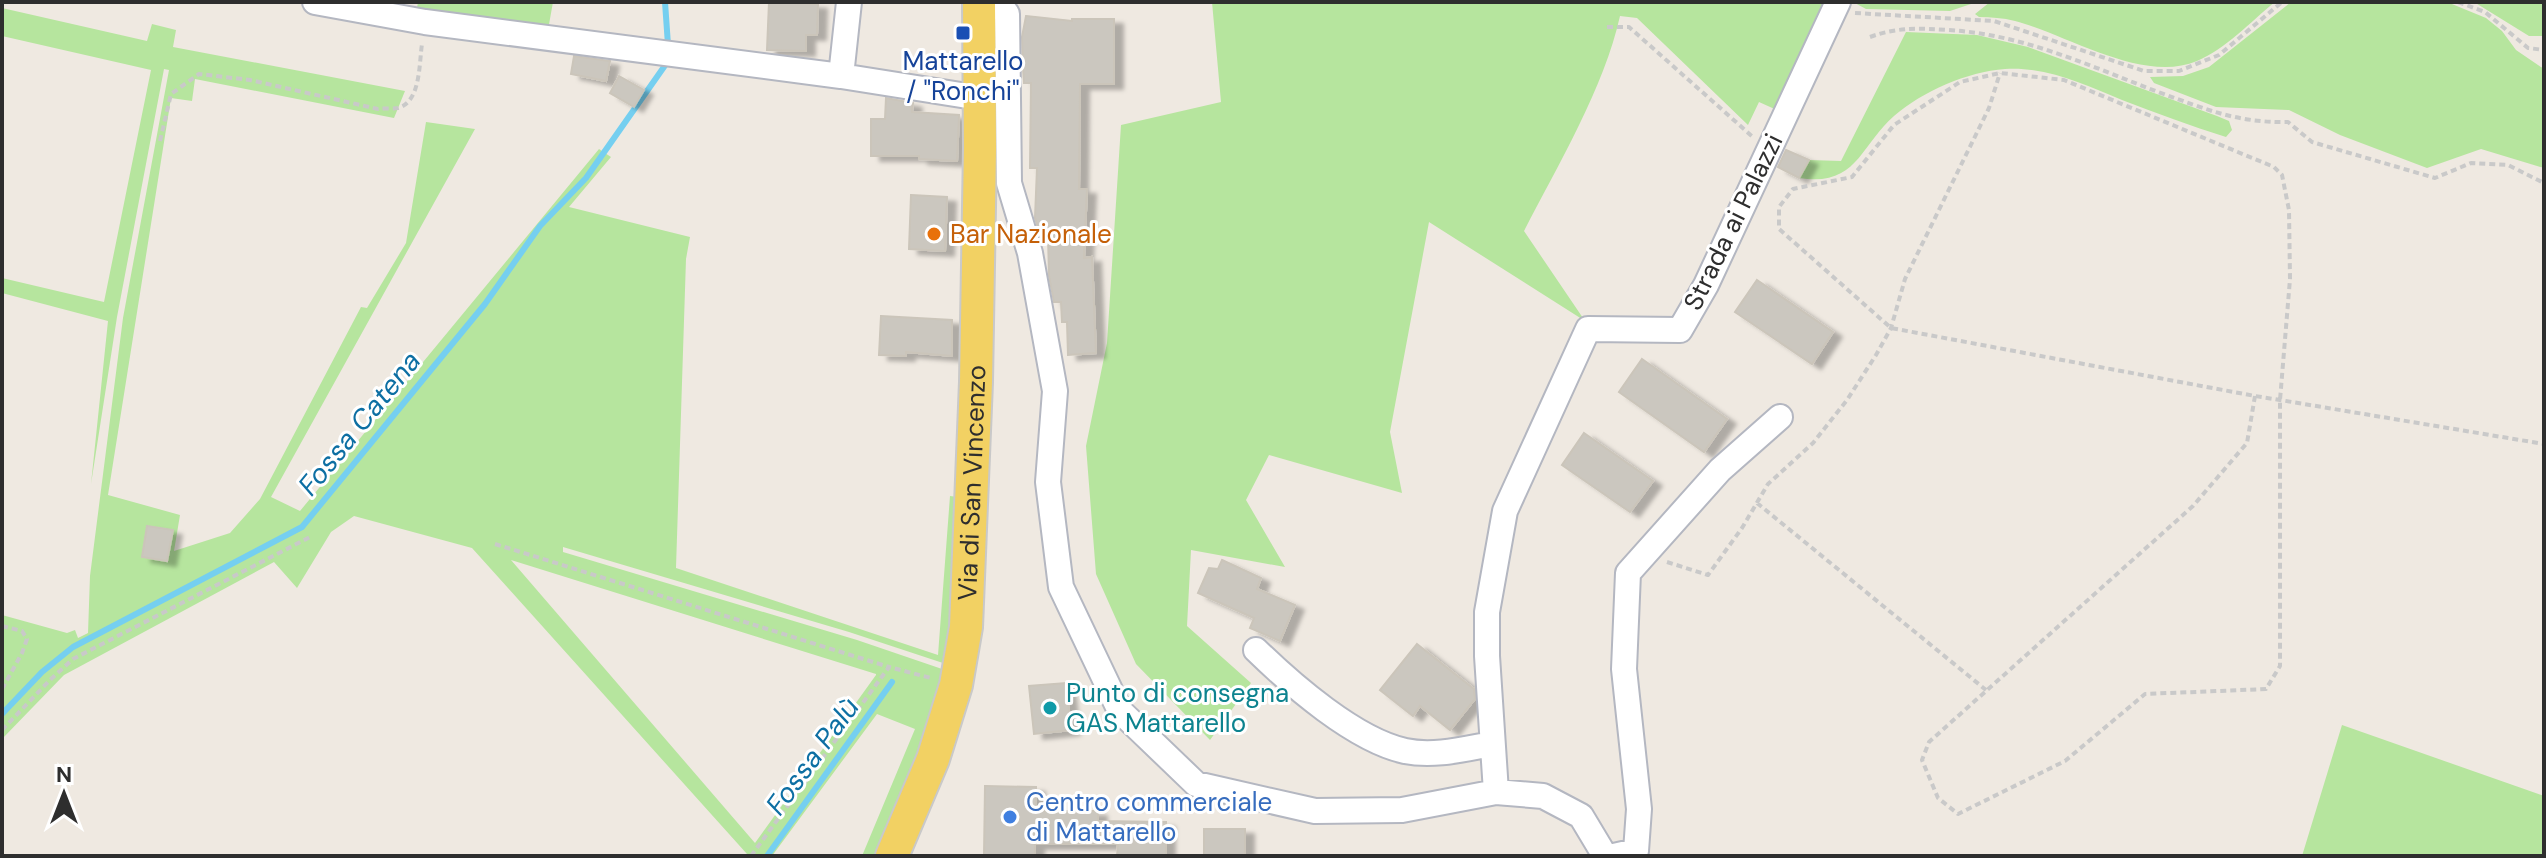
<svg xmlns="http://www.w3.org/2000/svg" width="2546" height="858" font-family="'DM Sans',sans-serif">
	<defs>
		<filter id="shadow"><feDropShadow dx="9" dy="5" stdDeviation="2" flood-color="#0004"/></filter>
	</defs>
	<rect width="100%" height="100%" fill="#efe9e1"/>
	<path fill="#b6e59e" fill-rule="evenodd" d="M418,2h135l-5,28 -175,-23 44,1z
		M1212,2h619l-52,109 -20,-9 -11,23 -111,-107 -17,-2c-16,72 -62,149 -96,215l61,90 -156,-99 -39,210 12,61 -133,-38 -23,45 39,67 -94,-17 -4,76 64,57 -41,57 -74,-76 -40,-90 -10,-128 21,-103 14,-218 100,-23z
		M1853,2h124l-27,9 -84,-2z
		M1990,2h285c-25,20 -49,47 -78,59 -54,23 -129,-26 -182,-40 -12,-3 -24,-4 -36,-4l-4,-3z
		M2291,2h156l39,16 16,13 14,19 28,19v99l-63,-19 -54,19 -87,-33 -51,-25 -73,-3 -62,-24 -4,-6 33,-1 26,-9z
		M2474,2h70v34h-15z
		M2,8l145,33 5,-17 24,6 -3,17 232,44 -11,27 -199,-39 -3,22 -21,-3 -63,397 72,20 -6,36 56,-18 30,-34 101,-192 6,1 39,-65 20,-121 49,7 -204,368 29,14 299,-362 12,8 -42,50 121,30 -4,22 -10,309 262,87 12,-159 8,1 -3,99 -9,68 -97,-32 -286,-85v5l294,88 88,30 -14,49 -56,137h-13l53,-127 -38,-15 -105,142h-26l1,-2 -275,-306 -118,-32 -23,16 -34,56 -23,-26 -210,113 -62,64v-124l65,18 8,-3 3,8 10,-5 2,-57 33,-258 46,-248 -5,-1 -47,248 -26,167 17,-163 -106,-28v-15l102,24 47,-232 -149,-34zM511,560l365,114v1l-121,168z
		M1906,32l71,3 51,12 189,69 12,5 3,9 -6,7c-35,-11 -70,-24 -104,-37 -36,-15 -77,-34 -117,-31 -38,3 -82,22 -111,47 -35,31 -37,71 -95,62l10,-18 32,1z
		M2342,725l202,71v60h-242z"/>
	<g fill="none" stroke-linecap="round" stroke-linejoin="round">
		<path stroke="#75cff0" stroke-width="6" d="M665,2l3,43
			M2,714l40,-42 31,-25 229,-120 183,-223 55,-78 46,-48 80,-114
			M767,856l125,-174"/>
	</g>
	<path fill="#cbc7bf" stroke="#cbc5ba" stroke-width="2" filter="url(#shadow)" d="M769,2l49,2 -1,31h-11v16l-39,-1z
		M1026,16l46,5v-2h42v65h-34l-1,105h8l-3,69 8,-1 4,96 -28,2 -1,-33h-5l-1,-20h-7l-5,-26 -1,-41 -8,-1 -5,-16 2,-50h-7l1,-85h-7l-1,-15 -1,-31z
		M574,56l36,5 -4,20 -35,-7z
		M619,76l25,14 -10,17 -24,-14z
		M886,98l27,5 -1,9 47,3 -2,46 -38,-2v-3h-48v-37h14z
		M1786,150l23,10 -10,18 -21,-11z
		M911,195l36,2 -2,54 -36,-2z
		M1757,280l76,52 -21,32 -77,-52z
		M881,316l71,4v36l-46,-4v4l-27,-1z
		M1642,359l85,60 -23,33 -85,-60z
		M1584,433l69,48 -23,31 -68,-47z
		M147,526l26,4 -6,31 -25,-4z
		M1222,560l39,18 -4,11 38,16 -15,36 -30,-13 4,-10 -56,-25 11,-25 9,1z
		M1417,644l57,45 1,10 -25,31 -30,-24 -7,10 -33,-26z
		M1066,683l5,47 -37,4 -5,-48z
		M985,786l51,1v24h62v10l68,1v34h-49l1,-12h-83v12h-51z
		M1204,829h41v27h-41z"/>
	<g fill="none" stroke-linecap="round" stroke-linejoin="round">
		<defs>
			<path id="minor" d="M315,2l110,20 416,54 139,22
				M979,6l23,1 5,7 2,169 21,70 25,138 -7,91 13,105 59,124 76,73 119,27 87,-1 94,-18 47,4 38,20 24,40
				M841,76l8,-74
				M1256,650c36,35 99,90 149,101 29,6 59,-2 87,-7
				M1496,792l-9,-136v-44l18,-101 83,-182 92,1 26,-45 132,-283
				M1614,856l22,-5 3,-42 -15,-140 4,-96 92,-103 60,-53"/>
			<g id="major">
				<path id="s1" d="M892,856l41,-97 23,-74 10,-58 10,-245 4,-234 -1,-146"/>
			</g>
		</defs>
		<use href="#minor" stroke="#b4b7c1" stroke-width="28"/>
		<use href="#major" stroke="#c9c9c9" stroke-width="36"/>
		<path stroke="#c9c9c9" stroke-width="4" stroke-dasharray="6 4" stroke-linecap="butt" d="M2458,2l27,10 43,36 16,2
			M1855,13l139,8 150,50h35l40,-16 63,-53
			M1607,27h22l125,111
			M1870,37c27,-10 50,-9 78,-7 74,4 142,36 210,62 48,17 78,31 130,30l24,20 123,36 36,-15 37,2 36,18
			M160,141l11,-47 28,-20 51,6 128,29c6,-1 14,0 20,-1 23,-6 21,-45 24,-64
			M2255,396l-8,47 -54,63 -264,236 -7,18 16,38 20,16 107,-53 80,-67 121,-5 14,-23v-266l10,-121 -1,-69 -7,-35 -8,-8 -210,-87 -64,-7 -40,9 -66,43 -42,52 -59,12 -14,18v22l112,99 364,68 25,4 264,44
			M1757,503l229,187
			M495,544l394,123
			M1667,562l41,13 34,-47 26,-44 45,-41 34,-43 29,-45 15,-27 14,-49 84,-171 11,-35
			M2,626l20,5 5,8 -5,14 -20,36
			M2,730l49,-51 22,-20 239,-123
			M751,856l138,-189 42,11"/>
		<use href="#minor" stroke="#fff" stroke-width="24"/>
		<use href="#major" stroke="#f2d163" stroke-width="32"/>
	</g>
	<rect fill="#1a4fb4" stroke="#fff" stroke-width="3" x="955" y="25" width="16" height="16" rx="4"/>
	<circle fill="#e8710a" stroke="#fff" stroke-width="3" cx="934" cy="234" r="8"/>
	<circle fill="#0f9aa8" stroke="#fff" stroke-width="3" cx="1050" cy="708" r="8"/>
	<circle fill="#3f7fe0" stroke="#fff" stroke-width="3" cx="1010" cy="817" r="8"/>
	<g text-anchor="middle" stroke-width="6" stroke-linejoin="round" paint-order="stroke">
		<g font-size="26" fill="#164399" stroke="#fff">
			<text x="963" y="70">Mattarello<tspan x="963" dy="30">/ "Ronchi"</tspan></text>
		</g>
		<g font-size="26" fill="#2e2e2e" stroke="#fff">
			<text transform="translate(1733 222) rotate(-64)" y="9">Strada ai Palazzi</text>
			<text dy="9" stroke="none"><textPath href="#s1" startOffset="386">Via di San Vincenzo</textPath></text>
		</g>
		<g font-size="26" fill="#c56008" stroke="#fff" text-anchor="start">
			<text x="950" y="243">Bar Nazionale</text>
		</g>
		<g font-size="26" fill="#0d838f" stroke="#fff" text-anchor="start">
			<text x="1066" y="702">Punto di consegna<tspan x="1066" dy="30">GAS Mattarello</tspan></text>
		</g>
		<g font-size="26" fill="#366cbe" stroke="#fff" text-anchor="start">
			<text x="1026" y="811">Centro commerciale<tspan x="1026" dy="30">di Mattarello</tspan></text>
		</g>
		<g font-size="28" font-style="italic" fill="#0d6fa3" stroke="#fff">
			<text transform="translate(359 423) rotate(-51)" y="10">Fossa Catena</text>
			<text transform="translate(812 756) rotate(-54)" y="10">Fossa Palù</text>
		</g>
	</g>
	<rect width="2546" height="858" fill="none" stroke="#2e2e2e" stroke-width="8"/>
	<g transform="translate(64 794)" stroke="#ffffff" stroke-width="6" paint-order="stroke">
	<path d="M0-6L14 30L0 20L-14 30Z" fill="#2e2e2e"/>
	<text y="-12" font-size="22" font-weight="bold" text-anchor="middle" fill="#2e2e2e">N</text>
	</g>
</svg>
